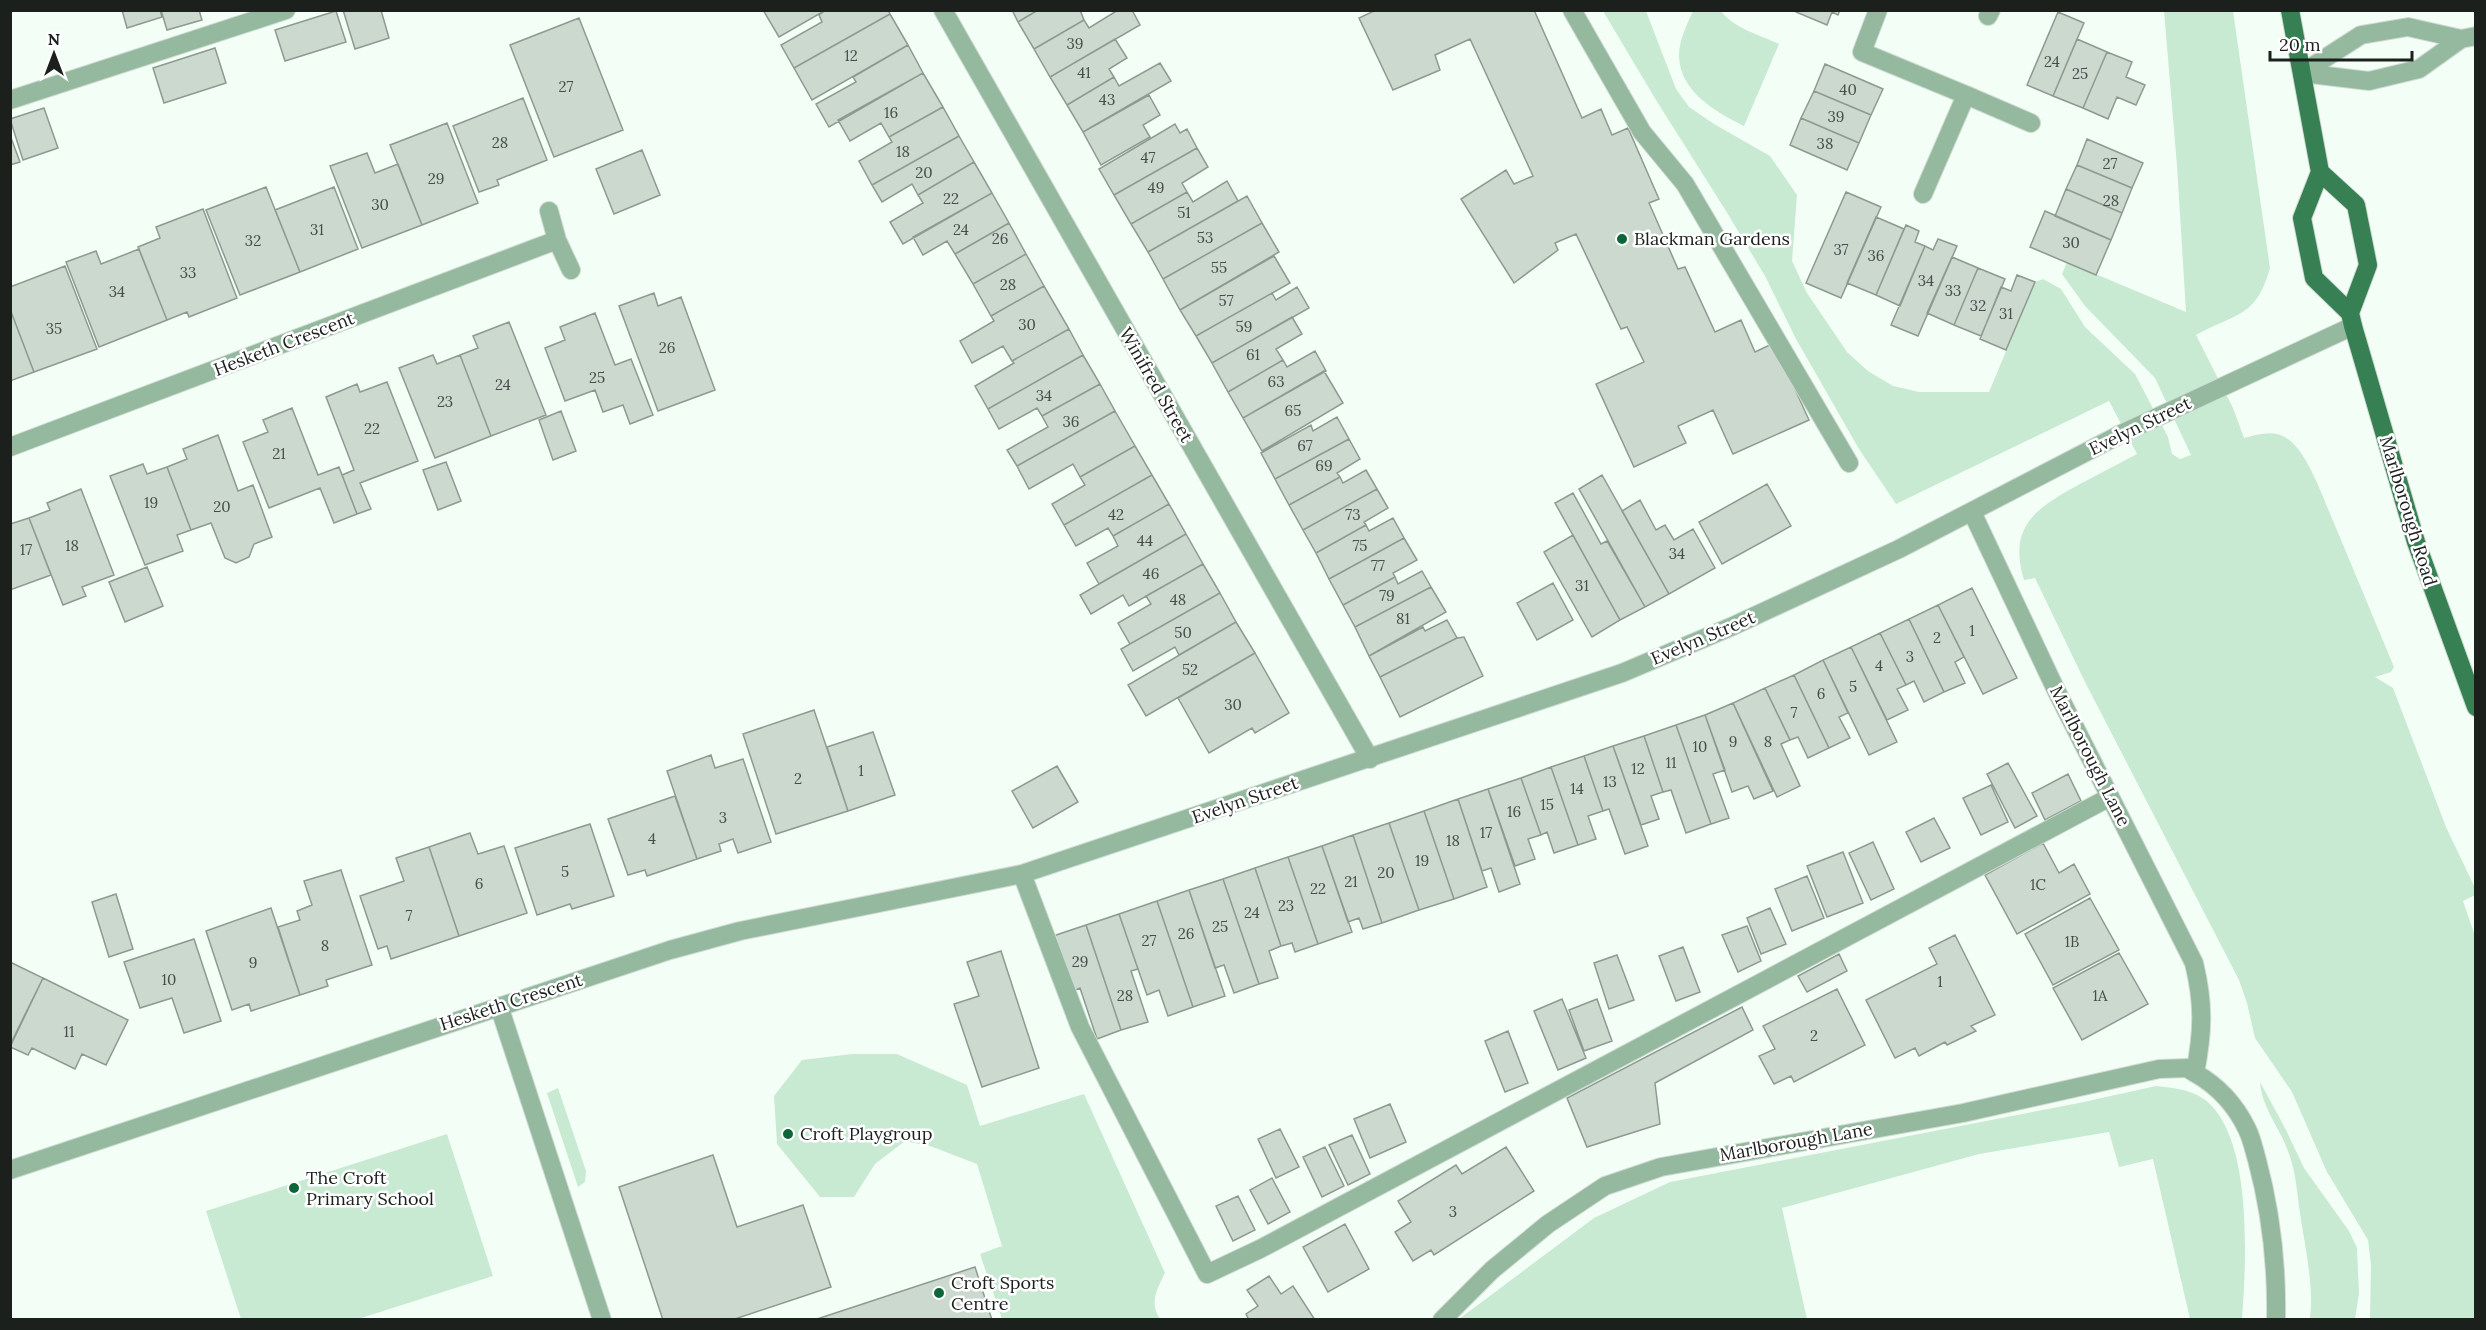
<svg xmlns="http://www.w3.org/2000/svg" width="2486" height="1330" font-family="Lora,serif">
	<rect width="100%" height="100%" fill="#f3fff6"/>
	<path fill="#c8ead2" d="M1603,11h43l30,78 13,18 25,17 56,32 27,39 -5,66 15,32 40,59 21,19 25,15 26,6h70l46,-110 8,-3 18,10 24,38 50,47 33,63 4,17 8,5 11,-4 -36,-77 -70,-72 -23,-32 5,-12 119,50 -9,-146 -13,-155h69l37,257c-14,50 -34,45 -74,67l37,73 11,30c15,-4 30,-9 44,1 21,15 35,60 46,84 20,48 40,96 60,144l-3,5 -16,5 18,11 53,139 29,61v7l-12,6 13,38 -1,380h-105l1,-54 -3,-25 -41,-68 -35,-80 -37,-54 -8,-35 -8,-23 -155,-300 -49,-102 -11,2c-17,-55 14,-73 56,-96 19,-10 38,-20 57,-30l-28,-53 -213,103 -37,-55 -63,-110 -31,-63 -39,-65 -70,-111z
		M1693,11h28c12,17 39,24 58,33l-35,82c-28,-14 -64,-34 -65,-70 0,-16 8,-32 14,-45z
		M852,1054h45l70,31 13,41 104,-32 81,179c-8,16 -16,30 -5,46h-158l-22,-65 22,-8 -25,-82 -47,-18 -25,-5 -30,23 -21,33h-34l-43,-53 -3,-48 28,-36z
		M2260,1082l25,46 19,40 45,63 8,17 2,45 -4,26h-45c4,-34 -5,-72 -10,-106 -3,-19 -4,-41 -11,-59 -8,-25 -27,-45 -29,-72z
		M2156,1086c17,2 33,3 48,13 50,37 42,165 38,220h-52l-37,-160 -34,8 -10,-35 -130,22 -197,54 25,111h-348l135,-101 76,-36 409,-79z
		M558,1088l28,83 -1,11 -7,5 -31,-94z
		M447,1134l46,142 -135,43h-117l-35,-108z"/>
	<path fill="#cbd9cf" stroke="#8c9a90" stroke-width="1.5" d="M122,10h38l2,7 -35,11z
		M161,10h38l3,10 -35,10z
		M343,10h38l8,28 -34,11z
		M763,10h63l-47,27z
		M826,10h62l2,4 -96,54 -13,-23 41,-23 -3,-7z
		M1012,10h26l-20,12z
		M1038,10h42l4,10 -50,29 -16,-27z
		M1118,10h14l8,15 -90,52 -16,-28 50,-29 5,8z
		M1376,10h158l48,108 19,-9 11,26 16,-7 31,71 -10,4 29,66 7,-2 30,65 26,-12 14,32 19,-9 35,77 -76,34 -20,-44 -35,16 8,17 -52,24 -38,-83 48,-22 -17,-35 -6,2 -45,-95 -21,9 3,7 -44,33 -53,-84 45,-29 8,14 19,-8 -63,-137 -35,16 5,15 -47,20 -34,-72z
		M1796,10h44l-2,5 -6,-3 -5,13 -31,-13z
		M336,11l10,31 -61,19 -10,-31z
		M2058,12l26,11 -31,73 -26,-11z
		M890,14l18,31 -96,55 -18,-32z
		M579,18l44,112 -69,27 -44,-112z
		M1115,39l12,19 -18,11 5,8 -47,28 -17,-28z
		M2077,39l30,13 -24,56 -30,-12z
		M908,45l15,28 -94,54 -13,-23 40,-22 -3,-5z
		M215,48l11,35 -62,20 -11,-35z
		M2107,52l25,10 -6,15 19,8 -9,20 -19,-8 -9,22 -25,-11z
		M1160,63l11,18 -88,51 -16,-27 47,-28 5,9z
		M1825,64l58,25 -12,26 -57,-24z
		M923,73l20,34 -54,30 -8,-14 -31,18 -12,-21z
		M1814,91l57,24 -12,28 -58,-25z
		M1149,95l11,20 -17,10 7,12 -49,28 -18,-33z
		M523,98l24,62 -50,20 2,5 -20,7 -26,-66z
		M943,107l16,29 -87,49 -13,-24 33,-19 -3,-5z
		M44,108l14,40 -35,12 -13,-41z
		M1801,118l58,25 -12,27 -57,-25z
		M447,123l31,80 -56,22 -32,-80z
		M1175,124l5,9 7,-4 10,19 -83,47 -15,-26z
		M10,135l10,27 -10,3z
		M959,136l15,26 -56,33 -6,-11 -30,18 -10,-17z
		M2087,139l56,24 -11,25 -55,-23z
		M1197,148l11,19 -26,16 5,9 -56,32 -17,-29z
		M642,150l18,45 -46,19 -18,-45z
		M367,153l8,20 23,-9 24,61 -60,23 -32,-82z
		M974,162l18,31 -89,51 -13,-22 33,-19 -5,-8z
		M2077,165l55,23 -10,25 -56,-24z
		M1227,181l11,20 -90,51 -17,-28 56,-32 6,10z
		M266,187l34,85 -60,23 -34,-85z
		M334,187l24,62 -58,23 -25,-62z
		M2066,189l56,24 -11,27 -56,-24z
		M1846,192l35,15 -40,91 -35,-15z
		M992,193l17,30 -54,31 -8,-13 -24,14 -10,-18z
		M1247,196l15,27 -99,56 -15,-27z
		M203,209l34,89 -48,19 -2,-5 -20,8 -29,-73 22,-9 -4,-11z
		M2045,211l66,29 -15,35 -66,-28z
		M1876,217l28,12 -28,66 -29,-12z
		M1009,223l17,31 -53,30 -18,-30z
		M1262,223l17,29 -99,58 -17,-31z
		M1906,225l13,6 -4,11 10,4 -25,60 -24,-11z
		M1938,239l19,7 -39,90 -27,-11 34,-79 8,4z
		M139,249l28,71 -68,27 -33,-85 30,-11 5,13z
		M1026,254l18,32 -53,30 -18,-32z
		M1274,256l16,27 -94,53 -16,-26z
		M1952,257l26,11 -24,57 -27,-12z
		M65,266l32,83 -63,23 -24,-63v-22z
		M1978,268l27,11 -24,57 -27,-11z
		M2017,275l18,7 -29,68 -26,-11 21,-52 10,4z
		M1044,286l25,43 -57,32 -9,-15 -31,17 -12,-22 34,-20 -3,-5z
		M1297,287l12,21 -97,55 -16,-27 76,-43 4,7z
		M654,293l4,13 23,-9 34,93 -57,21 -39,-105z
		M10,309l24,63 -24,9z
		M595,313l20,52 16,-6 22,56 -23,9 -7,-19 -20,7 -8,-22 -30,11 -20,-53 20,-8 -5,-13z
		M1292,317l10,17 -26,15 7,11 -55,32 -16,-29z
		M509,322l37,93 -55,21 -31,-81 18,-7 -5,-12z
		M1069,329l14,26 -95,54 -13,-23 39,-23 -2,-2z
		M1315,351l11,20 -83,47 -15,-26 55,-32 4,7z
		M433,355l4,9 23,-9 31,81 -56,22 -36,-90z
		M1083,355l17,29 -58,32 -5,-8 -38,21 -11,-20z
		M1324,371l19,32 -81,48 -19,-33z
		M387,382l31,79 -58,22 11,26 -14,5 -15,-39 12,-5 -28,-73 31,-13 3,8z
		M1100,384l15,27 -98,55 -10,-16 41,-23 -6,-11z
		M292,408l26,67 21,-8 18,47 -23,9 -14,-35 -51,20 -26,-66 25,-10 -5,-12z
		M561,411l15,40 -23,9 -14,-40z
		M1115,411l20,35 -55,31 -7,-13 -44,25 -12,-23z
		M1337,417l12,22 -74,40 -14,-26 50,-28 2,6z
		M218,435l20,56 15,-6 19,52 -18,7 -5,13 -13,6 -11,-5 -14,-35 -20,7 -24,-63 20,-8 -4,-10z
		M1349,439l11,20 -23,14 3,4 -51,28 -14,-26z
		M1135,446l17,29 -88,50 -12,-21 33,-19 -5,-8z
		M446,462l15,39 -23,9 -15,-40z
		M143,464l4,10 20,-7 24,63 -14,5 6,16 -38,14 -35,-89z
		M1366,470l11,19 -74,41 -14,-25 51,-28 3,6z
		M1152,475l17,29 -56,32 -5,-8 -32,18 -12,-21z
		M1602,475l67,119 -24,13 -66,-118z
		M1767,484l24,42 -69,38 -23,-42z
		M81,489l33,86 -32,12 4,9 -23,9 -34,-87 21,-8 -3,-7z
		M1377,489l11,19 -24,14 2,3 -50,28 -13,-23z
		M1573,493l28,51 6,-3 38,66 -25,13 -65,-117z
		M1640,500l16,30 9,-5 9,15 19,-11 22,39 -46,26 -47,-83z
		M1169,504l17,30 -87,50 -12,-21 31,-17 -5,-10z
		M29,518l22,57 -41,15v-66z
		M1393,518l11,20 -75,41 -13,-26 50,-28 3,6z
		M1186,534l17,30 -74,42 -6,-11 -32,19 -11,-19z
		M1573,535l47,85 -28,17 -48,-85z
		M1404,538l13,22 -24,13 2,4 -52,28 -14,-26z
		M1203,564l17,29 -90,51 -12,-21 33,-19 -5,-8z
		M147,567l16,39 -38,16 -16,-40z
		M1422,571l9,16 -76,40 -12,-22 52,-28 3,7z
		M1553,583l20,37 -36,20 -20,-37z
		M1431,587l15,25 -77,44 -14,-29z
		M1972,588l45,90 -34,16 -45,-89z
		M1220,593l16,29 -57,33 -4,-8 -42,24 -12,-22z
		M1938,605l26,52 -9,5 10,21 -21,9 -35,-73z
		M1909,619l35,73 -20,10 -10,-21 -8,4 -26,-52z
		M1447,620l10,18 -77,39 -11,-21 54,-29 2,4z
		M1236,622l19,31 -109,63 -18,-31z
		M1880,633l26,52 -9,4 11,21 -21,10 -36,-73z
		M1464,637l19,39 -83,41 -20,-40 77,-39z
		M1851,647l46,95 -28,13 -46,-95z
		M1255,653l34,60 -34,20 -3,-5 -43,25 -31,-55z
		M1823,660l25,53 -9,4 11,21 -21,10 -35,-73z
		M1794,675l35,73 -21,10 -10,-21 -8,3 -25,-52z
		M1765,688l25,52 -9,4 19,42 -23,11 -44,-94z
		M1733,703l40,88 -19,8 -6,-13 -16,6 -27,-77z
		M814,710l34,101 -72,23 -33,-100z
		M1705,715l20,55 -12,4 16,44 -18,6 -35,-99z
		M1676,725l35,99 -25,9 -15,-43 -8,2 -19,-56z
		M873,732l22,63 -47,16 -21,-64z
		M1644,736l19,56 -12,4 8,23 -18,6 -28,-79z
		M1613,746l35,100 -23,8 -16,-45 -6,2 -19,-55z
		M711,755l4,13 28,-9 28,83 -33,11 -5,-14 -14,5 2,7 -24,8 -30,-88z
		M1584,756l19,55 -15,5 8,23 -18,6 -27,-78z
		M2008,763l29,53 -22,12 -28,-54z
		M1057,766l21,36 -45,26 -21,-37z
		M1551,767l27,78 -24,8 -7,-21 -6,3 -20,-57z
		M2068,774l13,27 -36,19 -13,-27z
		M1521,778l20,57 -13,4 7,20 -20,7 -27,-77z
		M1991,785l17,37 -27,13 -18,-37z
		M1488,789l32,95 -21,8 -8,-24 -9,3 -24,-72z
		M675,796l22,63 -50,17 -2,-6 -17,5 -20,-56z
		M1458,799l29,88 -33,12 -30,-88z
		M1424,811l30,88 -35,11 -30,-87z
		M1934,818l16,30 -29,14 -15,-30z
		M1389,823l30,87 -37,13 -29,-88z
		M590,824l24,72 -42,13 -2,-5 -33,11 -22,-67z
		M470,833l8,21 26,-8 23,67 -68,23 -30,-89z
		M1353,835l29,88 -19,6 -4,-11 -11,4 -26,-76z
		M1873,842l21,47 -23,11 -22,-47z
		M2043,843l16,30 15,-9 16,30 -73,40 -32,-59z
		M1322,846l30,86 -34,12 -30,-87z
		M429,847l30,89 -68,23 -4,-13 -9,3 -18,-53 44,-15 -8,-23z
		M1843,852l20,51 -36,14 -20,-51z
		M1288,857l30,87 -23,8 -3,-9 -11,3 -26,-78z
		M1255,868l26,78 -12,5 9,27 -19,6 -36,-105z
		M341,870l31,95 -46,15 2,6 -28,9 -22,-68 22,-7 -3,-9 15,-6 -8,-24z
		M1807,876l17,42 -32,13 -17,-42z
		M1223,879l36,105 -25,9 -10,-28 -9,3 -26,-78z
		M1189,890l36,106 -32,11 -36,-106z
		M116,894l17,55 -24,8 -17,-55z
		M2090,898l29,52 -66,35 -28,-51z
		M1157,901l36,106 -25,9 -9,-26 -12,5 -28,-81z
		M271,908l29,87 -49,16 -2,-7 -17,6 -26,-79z
		M1770,908l16,36 -25,10 -14,-36z
		M1119,914l19,55 -7,2 17,51 -27,8 -35,-105z
		M1086,925l35,105 -24,9 -17,-51 -9,4 -18,-56z
		M1747,926l14,35 -23,11 -16,-37z
		M1955,935l40,80 -24,11 5,5 -29,14 -2,-3 -26,14 -4,-8 -20,10 -29,-58 71,-36 -8,-16z
		M194,939l27,82 -37,12 -12,-35 -32,10 -16,-46z
		M1683,947l17,45 -24,9 -17,-45z
		M1001,951l38,117 -57,19 -28,-83 25,-8 -12,-34z
		M2119,953l29,51 -66,36 -29,-52z
		M1839,954l8,17 -40,21 -9,-16z
		M1617,955l17,45 -25,9 -15,-46z
		M10,962l33,16 -33,67z
		M43,978l85,42 -22,45 -24,-11 -7,15 -43,-21 -4,7 -18,-8z
		M1837,989l28,56 -71,37 -3,-6 -17,8 -15,-28 16,-7 -12,-23z
		M1562,999l24,59 -28,12 -24,-59z
		M1597,999l15,42 -28,10 -15,-41z
		M1742,1007l11,23 -98,53 5,41 -73,23 -20,-49z
		M1508,1031l20,52 -23,9 -20,-51z
		M1390,1104l16,38 -36,16 -16,-39z
		M1280,1129l19,38 -23,11 -18,-39z
		M1352,1135l18,39 -22,11 -19,-40z
		M1325,1147l19,39 -22,11 -19,-40z
		M1506,1147l28,44 -100,64 -3,-5 -18,11 -18,-29 16,-10 -13,-21 58,-36 6,9z
		M713,1155l24,72 66,-22 28,82 -99,33h-69l-44,-133z
		M1272,1178l18,34 -22,12 -18,-34z
		M1238,1196l17,34 -22,11 -17,-35z
		M1345,1224l24,45 -41,23 -25,-45z
		M975,1267l17,53h-178z
		M1269,1276l12,18 12,-8 22,34h-66l-3,-6 12,-8 -11,-16z"/>
	<g fill="none" stroke-linecap="round" stroke-linejoin="round">
		<defs>
			<path id="minor" d="M943,10l427,749
				M1572,10l70,122 43,52 164,279
				M1878,10l-16,42 104,43 -43,99
				M1988,16l3,-6
				M2302,73l67,8 50,-12 42,-30 15,-3
				M2302,73l59,-38 47,-8 53,12
				M1966,95l65,28
				M10,100l276,-90
				M549,211l8,29 14,30
				M10,447l547,-207
				M1972,512l84,178 138,273c10,41 9,69 1,110 23,13 41,33 52,56 5,10 7,21 10,31 14,52 20,106 19,160
				M1022,874l58,153 127,247 53,-25 850,-452
				M499,1006l103,314
				M10,1170l660,-220 70,-19 282,-57 600,-201 111,-47 166,-77 222,-115 232,-108
				M1442,1320l50,-50 56,-46 57,-38 56,-19 302,-54 196,-44 28,-1 8,5"/>
			<path id="major" d="M2290,10l30,162 -18,46 12,60 36,35
				M2320,172l36,33 12,60 -18,48 3,13 63,216 60,165"/>
		</defs>
		<use href="#minor" stroke="#d0dbd3" stroke-width="20"/>
		<use href="#major" stroke="#d0dbd3" stroke-width="20"/>
		<use href="#minor" stroke="#94b99f" stroke-width="18"/>
		<use href="#major" stroke="#368053" stroke-width="18"/>
	</g>
	<g fill="#0c6639" stroke="#fff" stroke-width="2">
		<circle cx="1622" cy="239" r="6"/>
		<circle cx="788" cy="1134" r="6"/>
		<circle cx="294" cy="1188" r="6"/>
		<circle cx="939" cy="1293" r="6"/>
	</g>
	<g text-anchor="middle" stroke-width="5" stroke-linejoin="round" paint-order="stroke">
		<g font-size="15" fill="#474e49">
			<text x="1075" y="49">39</text>
			<text x="851" y="61">12</text>
			<text x="2052" y="67">24</text>
			<text x="1084" y="78">41</text>
			<text x="2080" y="79">25</text>
			<text x="566" y="92">27</text>
			<text x="1848" y="95">40</text>
			<text x="1107" y="105">43</text>
			<text x="891" y="118">16</text>
			<text x="1836" y="122">39</text>
			<text x="500" y="148">28</text>
			<text x="1825" y="149">38</text>
			<text x="903" y="157">18</text>
			<text x="1148" y="163">47</text>
			<text x="2110" y="169">27</text>
			<text x="924" y="178">20</text>
			<text x="436" y="184">29</text>
			<text x="1156" y="193">49</text>
			<text x="951" y="204">22</text>
			<text x="2111" y="206">28</text>
			<text x="380" y="210">30</text>
			<text x="1184" y="218">51</text>
			<text x="317" y="235">31</text>
			<text x="961" y="235">24</text>
			<text x="1205" y="243">53</text>
			<text x="1000" y="244">26</text>
			<text x="253" y="246">32</text>
			<text x="2071" y="248">30</text>
			<text x="1841" y="255">37</text>
			<text x="1876" y="261">36</text>
			<text x="1219" y="273">55</text>
			<text x="188" y="278">33</text>
			<text x="1926" y="286">34</text>
			<text x="1008" y="290">28</text>
			<text x="1953" y="296">33</text>
			<text x="117" y="297">34</text>
			<text x="1226" y="306">57</text>
			<text x="1978" y="311">32</text>
			<text x="2006" y="319">31</text>
			<text x="1027" y="330">30</text>
			<text x="1244" y="332">59</text>
			<text x="54" y="334">35</text>
			<text x="667" y="353">26</text>
			<text x="1253" y="360">61</text>
			<text x="597" y="383">25</text>
			<text x="1276" y="387">63</text>
			<text x="503" y="390">24</text>
			<text x="1044" y="401">34</text>
			<text x="445" y="407">23</text>
			<text x="1293" y="416">65</text>
			<text x="1071" y="427">36</text>
			<text x="372" y="434">22</text>
			<text x="1305" y="451">67</text>
			<text x="279" y="459">21</text>
			<text x="1324" y="471">69</text>
			<text x="151" y="508">19</text>
			<text x="222" y="512">20</text>
			<text x="1116" y="520">42</text>
			<text x="1353" y="520">73</text>
			<text x="1145" y="546">44</text>
			<text x="72" y="551">18</text>
			<text x="1360" y="551">75</text>
			<text x="26" y="555">17</text>
			<text x="1677" y="559">34</text>
			<text x="1378" y="571">77</text>
			<text x="1151" y="579">46</text>
			<text x="1582" y="591">31</text>
			<text x="1387" y="601">79</text>
			<text x="1178" y="605">48</text>
			<text x="1403" y="624">81</text>
			<text x="1972" y="636">1</text>
			<text x="1183" y="638">50</text>
			<text x="1937" y="643">2</text>
			<text x="1910" y="662">3</text>
			<text x="1879" y="671">4</text>
			<text x="1190" y="675">52</text>
			<text x="1853" y="692">5</text>
			<text x="1821" y="699">6</text>
			<text x="1233" y="710">30</text>
			<text x="1794" y="718">7</text>
			<text x="1733" y="747">9</text>
			<text x="1768" y="747">8</text>
			<text x="1700" y="752">10</text>
			<text x="1671" y="768">11</text>
			<text x="1638" y="774">12</text>
			<text x="861" y="776">1</text>
			<text x="798" y="784">2</text>
			<text x="1610" y="787">13</text>
			<text x="1577" y="794">14</text>
			<text x="1547" y="810">15</text>
			<text x="1514" y="817">16</text>
			<text x="723" y="823">3</text>
			<text x="1486" y="838">17</text>
			<text x="652" y="844">4</text>
			<text x="1453" y="846">18</text>
			<text x="1422" y="866">19</text>
			<text x="565" y="877">5</text>
			<text x="1386" y="878">20</text>
			<text x="1351" y="887">21</text>
			<text x="479" y="889">6</text>
			<text x="2038" y="890">1C</text>
			<text x="1318" y="894">22</text>
			<text x="1286" y="911">23</text>
			<text x="1252" y="918">24</text>
			<text x="409" y="921">7</text>
			<text x="1220" y="932">25</text>
			<text x="1186" y="939">26</text>
			<text x="1149" y="946">27</text>
			<text x="2072" y="947">1B</text>
			<text x="325" y="951">8</text>
			<text x="1080" y="967">29</text>
			<text x="253" y="968">9</text>
			<text x="169" y="985">10</text>
			<text x="1940" y="987">1</text>
			<text x="1125" y="1001">28</text>
			<text x="2100" y="1001">1A</text>
			<text x="69" y="1037">11</text>
			<text x="1814" y="1041">2</text>
			<text x="1453" y="1217">3</text>
		</g>
		<g font-size="18" fill="#1b201c" stroke="#fff" text-anchor="start">
			<text x="1634" y="245">Blackman Gardens</text>
			<text x="800" y="1140">Croft Playgroup</text>
			<text x="306" y="1184">The Croft<tspan x="306" dy="21">Primary School</tspan></text>
			<text x="951" y="1289">Croft Sports<tspan x="951" dy="21">Centre</tspan></text>
		</g>
		<g font-size="18" fill="#1b201c" stroke="#fff">
			<text transform="translate(284 344) rotate(-21)" y="6">Hesketh Crescent</text>
			<text transform="translate(1156 385) rotate(60)" y="6">Winifred Street</text>
			<text transform="translate(2140 426) rotate(-26)" y="6">Evelyn Street</text>
			<text transform="translate(2408 511) rotate(73)" y="6">Marlborough Road</text>
			<text transform="translate(1703 638) rotate(-23)" y="6">Evelyn Street</text>
			<text transform="translate(2090 756) rotate(63)" y="6">Marlborough Lane</text>
			<text transform="translate(1245 800) rotate(-19)" y="6">Evelyn Street</text>
			<text transform="translate(511 1002) rotate(-18)" y="6">Hesketh Crescent</text>
			<text transform="translate(1796 1142) rotate(-10)" y="6">Marlborough Lane</text>
		</g>
	</g>
	<rect width="2486" height="1330" fill="none" stroke="#1b201c" stroke-width="24"/>
	<g transform="translate(54 54)" stroke="#ffffff" stroke-width="4.5" paint-order="stroke">
	<path d="M0-4.5L10 22L0 15L-10 22Z" fill="#1b201c"/>
	<text y="-9" font-size="16" font-weight="bold" text-anchor="middle" fill="#1b201c">N</text>
	</g>
	<path d="M2270 51v9h142v-9" fill="none" stroke="#1b201c" stroke-width="3"/>
	<text x="2279" y="51" font-size="18" fill="#1b201c" stroke="#ffffff" stroke-width="4.5" paint-order="stroke">20 m</text>
</svg>
